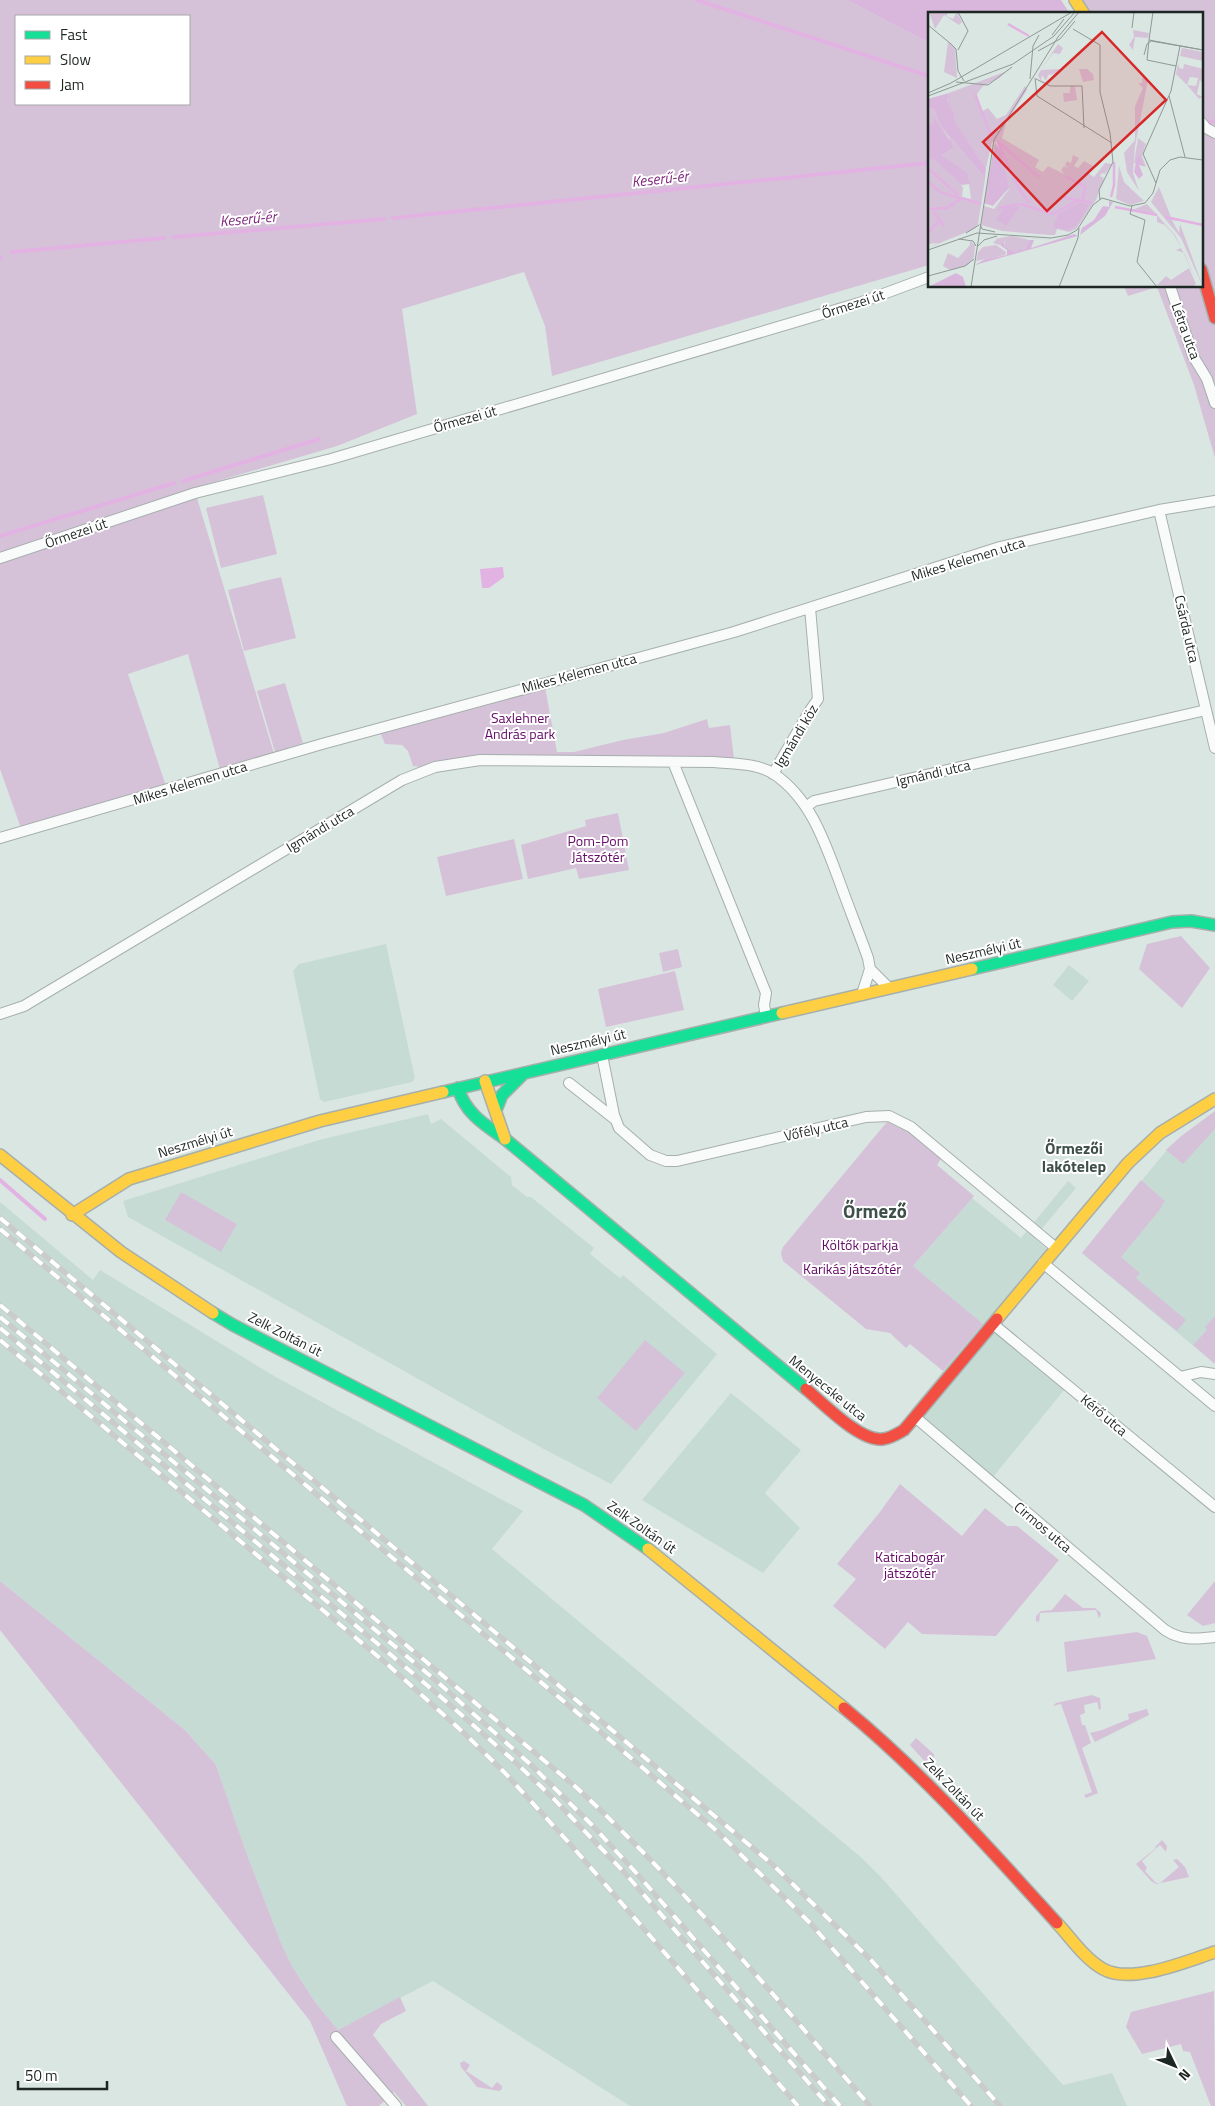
<svg xmlns="http://www.w3.org/2000/svg" width="1215" height="2106" font-family="'Titillium Web',sans-serif">
	<rect width="100%" height="100%" fill="#dae6e2"/>
	<path fill="#c7dbd5" d="M386,944l29,134 -3,4 -88,20 -4,-3 -27,-128 6,-7z
		M1069,965l20,16 -17,20 -19,-16z
		M1215,1111v253l-133,-111 89,-108z
		M428,1114l3,10 10,-5 70,58 1,8 15,12h4l63,51 -4,6 30,24 3,-3 94,79 -106,130 -69,-36 -414,-231 -5,-16 196,-61z
		M1068,1181l8,7 -42,50 14,12 -61,74 78,65 -72,88 -82,-67 71,-86 -69,-58 59,-68 49,40z
		M0,1202l93,78 7,-10 174,106 249,135 -31,38 371,310 17,17 183,209 49,-12 15,33h-497l-197,-125 -95,49 -23,-28 -22,-34 -12,-25 -35,-91 -30,-87 -31,-35 -185,-149z
		M731,1393l70,57 -36,43 35,35 -37,45 -121,-73z"/>
	<path fill="#d6c2d8" fill-rule="evenodd" d="M0,0h847l82,43v222l-377,111 -7,-50 -21,-54 -122,37 15,105 -80,32 -143,42 81,269 -54,16 -33,-119 -60,20 39,115 -145,42 -22,-62zM16,16h173v88h-173z
		M1076,0h139v458l-21,-73 -37,-98 -29,9 -4,-10h77v-272h-112z
		M263,495l14,59 -56,14 -15,-60z
		M281,577l15,61 -52,13 -16,-61z
		M285,683l18,60 -28,9 -18,-61z
		M545,687l12,65h17l49,-12 41,-7 43,-14 2,9 21,-3 4,34 -282,1 -32,7 -7,-1 -5,-15 -6,-6 -17,-1 -5,-12z
		M618,813l11,57 -50,9 -3,-11 -48,11 -7,-34 65,-19 -1,-6z
		M514,839l9,40 -77,17 -9,-39z
		M1181,936l29,32 -28,40 -43,-39 8,-25z
		M678,949l4,18 -19,5 -4,-19z
		M675,971l9,39 -78,17 -8,-38z
		M1215,1111v18l-32,35 -17,-14 14,-13z
		M891,1121l8,3 43,33 -5,8 37,31 -61,70 70,58 -40,47 -33,-27 -4,4 -16,-15 -24,-4 -83,-68 -2,-8 2,-6 103,-124z
		M1141,1180l24,21 -4,5 1,1 -41,50 19,16 -4,5 50,42 -9,11 -95,-78z
		M181,1192l56,32 -16,28 -56,-32z
		M1215,1316v48l-22,-19 14,-15 -2,-3z
		M645,1340l40,33 -49,58 -39,-33z
		M900,1484l62,52 23,-28 22,18h10l42,34 -63,76 -74,-2 -14,-12 -23,27 -52,-43 23,-27 -19,-15 43,-52z
		M0,1581l185,149 31,35 30,87 35,91 12,25 22,34 23,28 62,-33 6,14 -25,13 -8,11 55,71h-22l-12,-14 -15,14h-32l-37,-85 -310,-391z
		M1215,1581v42l-12,3 -16,-11z
		M1065,1594l18,14h12l6,5 -1,4 -1,1 -3,-8 -56,3 -1,9 -3,-1v-5l5,-5 11,-1z
		M1137,1632l10,4 9,23 -89,13 -3,-30z
		M1092,1695l8,3 1,11 -2,1 -2,-8 -13,3 1,8 -5,2 2,10h3l6,18 -9,5 16,45 -12,5 -2,-3 8,-3 -31,-88 -8,2 3,-3z
		M1147,1709l2,6 -54,27 -5,-9 12,-3 27,-11 -1,-5z
		M916,1738l18,16v3l-7,7 -17,-19z
		M1162,1840l5,6 -1,6 -6,-7 -18,16 5,7 -2,3 11,12h4l19,-16 -6,-7 4,-1 8,8 4,10 -33,7 -5,-3 -15,-17 20,-16 -1,-1z
		M1214,1991l1,115h-4l-21,-54 -7,-1 -2,-7 -39,10 -16,-27 5,-15z
		M464,2061l6,4 -4,6 26,17 5,-6 5,4v3l-3,2 -22,-4 -16,-20 -1,-4z"/>
	<path fill="#d9b7dc" d="M847,0h214l9,14h-141v29z"/>
	<path fill="#e2b2e3" d="M503,567l1,10 -15,11h-7l-2,-19z"/>
	<g fill="none" stroke-linecap="round" stroke-linejoin="round">
		<path stroke="#e2b2e3" stroke-width="4" d="M697,0l232,76
			M1207,123l8,-2
			M393,218l536,-55
			M174,237l210,-18
			M12,252l152,-14
			M0,258h1
			M183,481l136,-42
			M0,536l174,-53
			M0,1180l45,39"/>
		<defs>
			<path id="street" d="M1201,122l5,6 9,5
				M1170,286l23,70 14,23 8,24
				M1159,510l56,238
				M0,558l195,-65 136,-34 231,-68 297,-88 70,-26
				M673,762l93,231 -2,12 2,11
				M773,774l36,-62 9,-13 -8,-91
				M806,807l8,-6 392,-91
				M0,838l322,-94 412,-112 266,-85 159,-37 56,-9
				M870,969l19,19
				M0,1014l24,-8 378,-226 33,-13 45,-7 234,2c20,2 43,1 60,12 37,25 51,69 66,109 9,25 19,50 28,75l2,11 -8,25
				M602,1055l12,60 5,13 31,27 16,6h11l189,-44 23,-1 22,11 145,121
				M569,1083l47,37
				M1043,1263l172,143
				M993,1324l222,183
				M1180,1377l21,-5 14,2
				M915,1417l250,213c17,11 31,9 50,7
				M336,2037l60,69"/>
			<path id="fast" d="M972,969l200,-47 19,-1 24,4
				M458,1088c7,25 27,37 47,51l301,250
				M443,1092l339,-79
				M496,1110l6,-15 22,-22
				M213,1313l20,12 351,180 64,44"/>
			<path id="slow" d="M1075,0l9,14
				M782,1013l190,-44
				M485,1081l20,58
				M0,1155l121,97 92,61
				M72,1215l57,-36 191,-58 123,-29
				M997,1319l131,-156 32,-30 55,-34
				M648,1549l196,159
				M1057,1923c14,15 28,36 46,46 28,16 84,-8 112,-17"/>
			<path id="jam" d="M1201,269l14,49
				M806,1389c17,14 54,53 77,50 8,-1 14,-5 21,-9l93,-111
				M844,1708c78,64 145,140 213,215"/>
		</defs>
		<use href="#street" stroke="#a6afac" stroke-width="12"/>
		<use href="#fast" stroke="#a6afac" stroke-width="14"/>
		<use href="#slow" stroke="#a6afac" stroke-width="14"/>
		<use href="#jam" stroke="#a6afac" stroke-width="14"/>
		<use href="#street" stroke="#f9fbfb" stroke-width="10"/>
		<use href="#fast" stroke="#16e098" stroke-width="11"/>
		<use href="#slow" stroke="#ffcf43" stroke-width="11"/>
		<use href="#jam" stroke="#f24e42" stroke-width="11"/>
		<defs>
			<path id="rail" d="M0,1218l772,646 100,97 128,145
				M0,1229l604,506 113,96 93,92 161,183
				M0,1305l577,483c106,98 198,209 293,318
				M0,1317l434,362 95,84 63,62 47,51 201,230
				M0,1328l434,363 78,68 40,38 71,74 206,235
				M0,1340l387,324 77,69 41,40 66,72 227,261"/>
		</defs>
		<use href="#rail" stroke="#cacccc" stroke-width="5.5"/>
		<use href="#rail" stroke="#fff" stroke-width="4" stroke-dasharray="11" stroke-linecap="butt"/>
	</g>
	<g text-anchor="middle" stroke-width="4" stroke-linejoin="round" paint-order="stroke">
		<g font-size="14" fill="#1e2623" stroke="#fff">
			<text transform="translate(853 304) rotate(-18)" y="5">Őrmezei út</text>
			<text transform="translate(1186 331) rotate(70)" y="5">Létra utca</text>
			<text transform="translate(465 419) rotate(-16)" y="5">Őrmezei út</text>
			<text transform="translate(76 533) rotate(-19)" y="5">Őrmezei út</text>
			<text transform="translate(968 559) rotate(-17)" y="5">Mikes Kelemen utca</text>
			<text transform="translate(1187 629) rotate(77)" y="5">Csárda utca</text>
			<text transform="translate(579 673) rotate(-15)" y="5">Mikes Kelemen utca</text>
			<text transform="translate(796 736) rotate(-59)" y="5">Igmándi köz</text>
			<text transform="translate(933 773) rotate(-13)" y="5">Igmándi utca</text>
			<text transform="translate(190 783) rotate(-17)" y="5">Mikes Kelemen utca</text>
			<text transform="translate(320 829) rotate(-31)" y="5">Igmándi utca</text>
			<text transform="translate(983 951) rotate(-13)" y="5">Neszmélyi út</text>
			<text transform="translate(588 1042) rotate(-13)" y="5">Neszmélyi út</text>
			<text transform="translate(816 1129) rotate(-13)" y="5">Vőfély utca</text>
			<text transform="translate(195 1142) rotate(-17)" y="5">Neszmélyi út</text>
			<text transform="translate(285 1334) rotate(27)" y="5">Zelk Zoltán út</text>
			<text transform="translate(828 1388) rotate(39)" y="5">Menyecske utca</text>
			<text transform="translate(1104 1415) rotate(40)" y="5">Kérő utca</text>
			<text transform="translate(642 1527) rotate(35)" y="5">Zelk Zoltán út</text>
			<text transform="translate(1043 1527) rotate(40)" y="5">Cirmos utca</text>
			<text transform="translate(954 1789) rotate(46)" y="5">Zelk Zoltán út</text>
		</g>
		<g font-size="14" fill="#640865" stroke="#fff">
			<text x="520" y="723">Saxlehner<tspan x="520" dy="16">András park</tspan></text>
			<text x="598" y="846">Pom-Pom<tspan x="598" dy="16">Játszótér</tspan></text>
			<text x="860" y="1250">Költők parkja</text>
			<text x="852" y="1274">Karikás játszótér</text>
			<text x="910" y="1562">Katicabogár<tspan x="910" dy="16">játszótér</tspan></text>
		</g>
		<g font-size="15" font-style="italic" fill="#7e287e" stroke="#fff">
			<text transform="translate(660 179) rotate(-6)" y="5">Keserű-ér</text>
			<text transform="translate(248 219) rotate(-5)" y="5">Keserű-ér</text>
		</g>
		<g font-size="16" font-weight="bold" fill="#3f504b" stroke="#fff">
			<text x="1074" y="1154">Őrmezői<tspan x="1074" dy="18">lakótelep</tspan></text>
		</g>
		<g font-size="19" font-weight="bold" fill="#3f504b" stroke="#fff">
			<text x="875" y="1218">Őrmező</text>
		</g>
	</g>
	<g transform="translate(928 12)">
		<rect width="275" height="275" fill="#dae6e2"/>
		<path d="M1,0h20l-3,4 7,3 4,-7 5,10 -3,3 -15,-10 -9,14zM205,18l16,3 -1,5 -13,-1 -2,13 -4,-5 5,-8zM20,30l7,6 2,30 -13,-6zM130,32l5,4 -3,6 -7,-1 -12,17 19,-1v4l-12,2 -2,6 -4,-6 -1,5 10,5 -5,-1 -6,-4 -2,-5 3,-5zM254,36l21,4v9l-23,-5zM207,51l13,17 -13,66 -2,27 6,18 -12,-19 -3,-19 11,-13v-34l8,-18 -5,-5h4l1,-9zM250,51l1,5 4,1 1,-5 19,5v15l-3,-4 -3,14 6,3 -4,2 -12,-14 9,1 2,-8 -8,-1 -3,8 -11,-11zM151,57h8l6,5 1,6 -11,2zM79,59l-9,8 -15,7 -6,8 4,18 7,-4 9,11 9,-4 19,-29 2,4 -21,33 -4,15 37,22 -4,7 8,5 5,-6 16,8 -3,-4 3,-4 4,2 -3,-3 2,-4 4,2 2,-8 6,3 -5,8 4,2 6,-7 9,5 -4,8 5,3 11,-14 7,1 -7,10 -3,-1 -2,3 4,2 -8,22 -20,29 -7,3 -12,-3 -2,6h-5l-48,-4 -21,-6 3,-19 10,3 15,-20 -12,-47h-5l-6,26 -32,-46 -7,-22 2,-7zM142,74h5l2,14 -13,2 -1,-9h7zM0,95l6,3 7,16 43,51v9l-6,38 -4,5 -46,19 10,-5 -10,1v-91l30,26 5,9 -1,9 9,2 -3,-22 -26,-22 10,-6 -3,-11 -12,-15 -9,2zM210,126l8,6 -4,12 4,11 -12,-4zM191,154l5,16 20,19 -14,4 -14,-6zM231,175l12,30 32,7 -31,-4 7,13 1,-9 23,63 -22,-49 -30,-36zM219,192l28,31 24,51 -15,-33 -8,-3 5,-2 -7,-13 -9,-10 -8,-3v-7l-25,-5zM83,224l41,4 -36,-3 14,3 -6,10 -6,-2 -2,4 -12,-6 1,-5 -5,4 -7,-2 4,-4h-3zM42,229l5,4 -1,12 -6,8 -18,5 -7,-4 5,-13 10,5 12,-13zM68,233l10,7 -1,3 -29,6 2,-9 5,-5zM261,256l7,16 -4,3 -35,-2 9,-9 5,4z" fill="#d6c2d8"/>
		<path d="M21,81l-2,8 7,13v7l32,47 -2,18v-9l-43,-51 -7,-16 -6,-3v-8zM5,104l20,29 -1,4 -10,6 25,18 3,11 -8,1 -26,-24 -8,-3v-33l6,-3zM67,130l7,12 7,34 -16,18 -9,-3zM212,144l4,10 -5,-1 4,10 -4,4 -5,-7 3,-15zM181,189l4,1 -8,14 -25,19 2,-7 12,-8 9,-14 6,1zM153,190l8,3 -11,19 -9,6 -17,-3 7,-14zM92,194l-14,20 -10,-7 6,-8v-3l-5,4 2,-4zM146,222l4,2 -103,29 10,-6 22,-4v-5l-7,-5 4,-4v5l12,6 2,-4 6,2 6,-10h4l-3,8zM28,261l7,4 3,10h-38z" fill="#d9b7dc"/>
		<path fill="none" stroke="#e2b2e3" stroke-width="2.5" d="M80,12l21,12M47,82l16,42M69,129l42,36M70,130l21,47 10,14M0,156l30,27M137,164l20,11 -2,13M0,170l12,10 20,6M133,185l17,3M183,185l3,-12v-23M92,192l33,10 26,-14 13,3M187,195l42,8M71,196l20,-4M0,197l19,-1 15,-10 19,6M5,199l11,15M237,205l38,8M0,221l11,-12"/>
		<path fill="none" stroke="#8f9996" stroke-width="1" d="M0,13l23,19M204,16l2,-16M145,17l27,16v47l10,41 3,29 -14,28 1,10M124,23l12,-16M221,28l4,-28M22,31l6,6 2,22 6,10M30,38l10,-19 -10,-19M110,39l22,-12 15,-18M216,43l3,-11 4,-3 52,9M248,54l-29,-6 2,-20 54,10M107,66l2,18 75,47M102,67l3,-33 6,-11M108,67l14,7h32l2,42M28,70l32,3 24,-18M0,81l23,-10 121,-71M0,84l85,-32 41,-28 21,-24M241,84l16,61M228,171l-13,-29 28,-63 9,-45M204,194l-2,8 15,6 -8,42 20,25M52,212l2,5 13,3M38,221l13,-8M31,227l14,2 3,5M50,234l6,-6 13,-4M0,238l49,-17 74,5 17,-3 9,-5 16,-25 9,-7 28,8 15,-3 8,-10 7,-23 10,-10 10,-3 23,3M0,264l37,-10 9,-7M43,275l23,-147 64,-103 21,-25M131,275l19,-49 1,-10"/>
		<path fill="#d62828" fill-opacity="0.15" stroke="#d62828" stroke-width="2.5" d="M174,20l64,68 -119,111 -64,-69z"/>
		<rect width="275" height="275" fill="none" stroke="#1e2623" stroke-width="2.5"/>
	</g>
	<rect x="15" y="15" width="175" height="90" fill="#ffffff" stroke="#a5a8a7"/>
	<rect x="25" y="31" width="25" height="8" fill="#16e098" stroke="#a5a8a7"/>
	<text x="60" y="40" font-size="15" fill="#1e2623">Fast</text>
	<rect x="25" y="56" width="25" height="8" fill="#ffcf43" stroke="#a5a8a7"/>
	<text x="60" y="65" font-size="15" fill="#1e2623">Slow</text>
	<rect x="25" y="81" width="25" height="8" fill="#f24e42" stroke="#a5a8a7"/>
	<text x="60" y="90" font-size="15" fill="#1e2623">Jam</text>
	<g transform="translate(1175 2066) rotate(133)" stroke="#ffffff" stroke-width="4" paint-order="stroke">
	<path d="M0-4L9 19L0 12L-9 19Z" fill="#1e2623"/>
	<text y="-8" font-size="14" font-weight="bold" text-anchor="middle" fill="#1e2623">N</text>
	</g>
	<path d="M18 2081v8h89v-8" fill="none" stroke="#1e2623" stroke-width="2.5"/>
	<text x="25" y="2081" font-size="15" fill="#1e2623" stroke="#ffffff" stroke-width="4" paint-order="stroke">50 m</text>
</svg>
